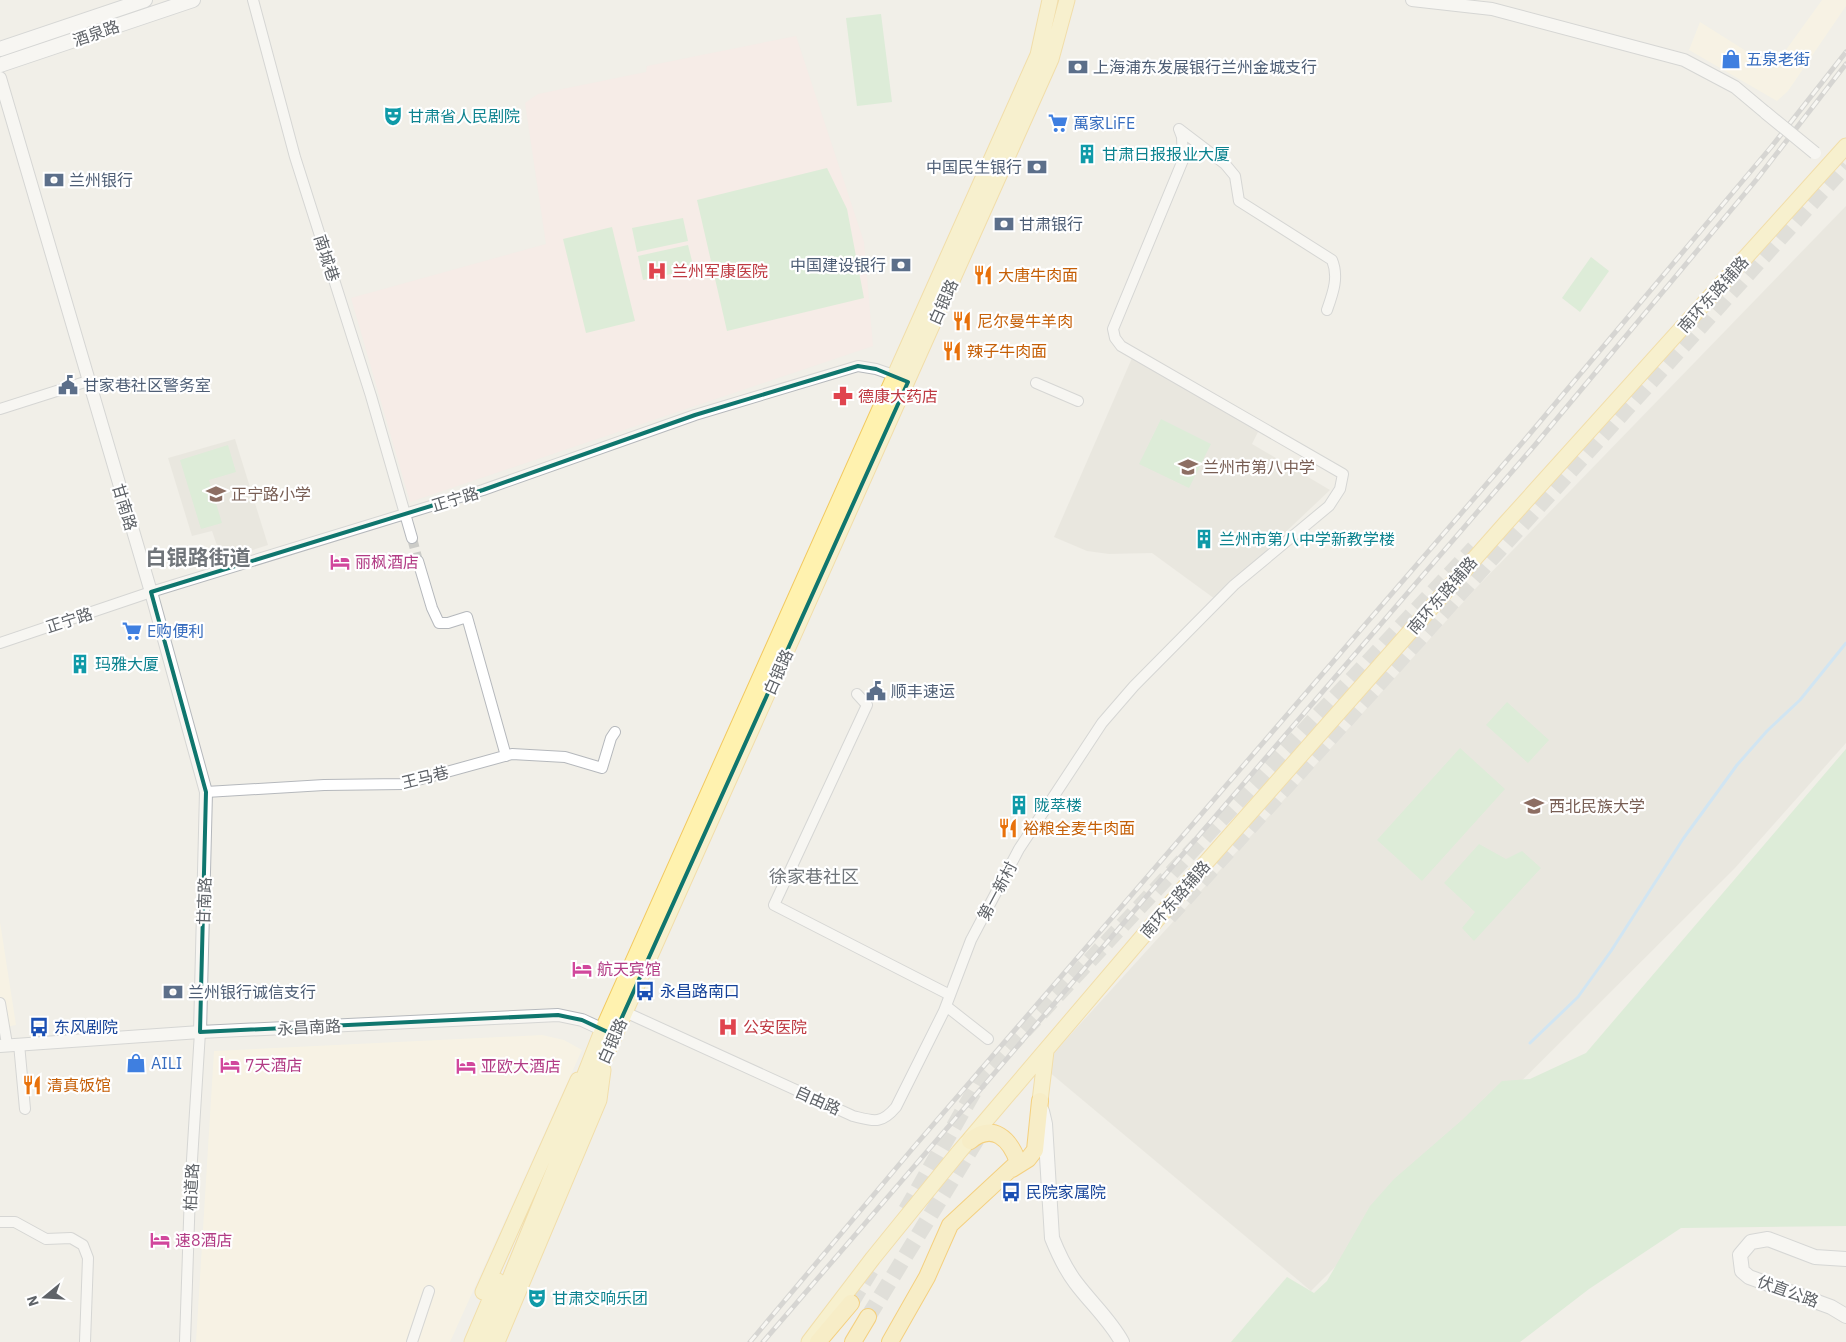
<svg xmlns="http://www.w3.org/2000/svg" width="1846" height="1342" font-family="'IBM Plex Sans','Noto Sans SC',sans-serif">
	<rect width="100%" height="100%" fill="#f1efe8"/>
	<path fill="#fef7e0" d="M1822,0h24v6l-58,85 -11,10 -88,-51 11,-28 73,46z
		M0,922l16,103 -16,3z
		M542,1035l22,5 18,10 -132,292h-254l18,-291z"/>
	<path fill="#e1ded6" d="M1846,206v537l-111,125 -424,423 -269,-225 435,-479z
		M1132,358l130,66 -10,20 78,46 -115,109 -63,-46 -43,1 -22,-3 -33,-14z
		M235,439l33,106 -46,15 -10,-29 -20,5 -24,-78z"/>
	<path fill="#fce8e6" d="M796,36l68,206 9,104 -463,156 -59,-204 195,-54 -21,-141 13,-9 108,-22 1,-6z"/>
	<path fill="#c5e8c5" d="M881,14l11,88 -35,4 -11,-88z
		M827,168l20,41 17,89 -137,33 -30,-131z
		M683,218l5,23 -51,11 -5,-24z
		M612,227l23,94 -49,12 -23,-94z
		M688,245l6,24 -51,11 -5,-24z
		M1591,257l18,14 -29,41 -18,-14z
		M1161,419l50,25 -22,44 -50,-24z
		M228,445l8,27 -27,8 13,43 -21,6 -21,-69z
		M1507,702l42,38 -21,23 -42,-38z
		M1460,748l45,41 -83,92 -45,-41z
		M1846,749v477l-165,2 -92,61 -69,53h-289l56,-65 27,16 13,-12 43,-75 24,-27 68,-59 40,-39 28,-2 56,-26z
		M1479,844l27,15 16,-8 19,17 -67,73 -12,-13 13,-16 -31,-29z"/>
	<g fill="none" stroke-linecap="round" stroke-linejoin="round">
		<path stroke="#aadaff" stroke-width="3" d="M1530,1043l48,-46 33,-46 72,-112 54,-74 30,-34 33,-31 46,-57"/>
		<path stroke="#ccccc8" stroke-width="10" stroke-dasharray="10 5" stroke-linecap="butt" d="M412,538l6,23"/>
		<path stroke="#ccccc8" stroke-width="16" stroke-dasharray="16 8" stroke-linecap="butt" d="M1169,917l677,-752
			M906,1210l78,-136 490,-526
			M851,1303l20,-33
			M868,1317l114,-186"/>
		<defs>
			<path id="minor" d="M253,0l42,157 76,239 41,142
				M1179,129l46,35 10,12 4,25 93,59c7,17 1,33 -5,50
				M1036,383l42,18
				M0,409l88,-28
				M418,561l14,47 7,15h9l19,-6 39,139
				M0,643l151,-51 332,-102 212,-75 163,-49 18,3 23,8
				M857,694l10,11 -93,200 176,90
				M206,792l118,-7 79,-1 109,-30 53,3 37,11 9,-30 4,-6
				M0,1003l7,41
				M946,1006l42,33
				M625,1012l228,104c20,5 28,9 43,-9l48,-96 27,-71 48,-91 83,-126 32,-37 100,-101 95,-79 11,-17 3,-15 -222,-128 -6,-8 -2,-9 70,-169 -1,-23 -3,-8
				M19,1044l6,65
				M0,1222h15l31,17 25,-1 12,7 5,13 -3,84
				M185,1342l5,-150 10,-160
				M412,1342l17,-51"/>
			<path id="tertiary" d="M1412,0l80,9 192,51 51,27 31,26
				M0,78l151,514 55,200 -6,240
				M0,1046l200,-14 358,-17 24,5 28,13"/>
			<path id="secondary" d="M0,49l145,-49
				M0,65l193,-65
				M1042,1111l3,13 7,114c6,15 14,32 24,45 15,20 34,37 46,59
				M1846,1259l-31,-2 -47,-18 -17,3 -11,13 2,16 7,6 82,30 15,9"/>
			<path id="primary" d="M578,1092l24,-61 436,-976 12,-55
				M1040,1101l6,-50
				M483,1292l95,-212
				M472,1342l26,-61
				M484,1342l98,-240 22,-43 447,-1000 16,-59
				M497,1342l102,-242 4,-30
				M809,1342l64,-84 86,-106 236,-277 311,-352 340,-377"/>
			<path id="trunk" d="M1012,1169l16,-10 7,-9 5,-49
				M818,1342l33,-39
				M853,1342l15,-25
				M890,1342l37,-65 23,-52 68,-63c-8,-23 -25,-40 -48,-21"/>
		</defs>
		<use href="#minor" stroke="#b5b8bc" stroke-width="12"/>
		<use href="#tertiary" stroke="#b5b8bc" stroke-width="14"/>
		<use href="#secondary" stroke="#b6babf" stroke-width="16"/>
		<use href="#primary" stroke="#f2c960" stroke-width="17"/>
		<use href="#trunk" stroke="#f9ab00" stroke-width="18"/>
		<use href="#minor" stroke="#fff" stroke-width="10"/>
		<use href="#tertiary" stroke="#fff" stroke-width="12"/>
		<use href="#secondary" stroke="#fff" stroke-width="14"/>
		<use href="#primary" stroke="#fff2af" stroke-width="15"/>
		<use href="#trunk" stroke="#feeaa1" stroke-width="16"/>
		<defs>
			<path id="rail" d="M750,1342l163,-194 615,-712 244,-290 74,-94
				M763,1342l772,-897 222,-266 89,-115"/>
		</defs>
		<use href="#rail" stroke="#b6b7b8" stroke-width="5"/>
		<use href="#rail" stroke="#fff" stroke-width="3" stroke-dasharray="9" stroke-linecap="butt"/>
		<defs>
			<path id="tertiary-bridge" d="M1766,113l49,40"/>
		</defs>
		<use href="#tertiary-bridge" stroke="#b5b8bc" stroke-width="14" stroke-linecap="butt"/>
		<use href="#tertiary-bridge" stroke="#fff" stroke-width="12"/>
	</g>
	<path d="M0 0H1846V1342H0ZM858,366l18,3 32,13 -294,653 -32,-15 -24,-5 -358,17 6,-240 -55,-200 332,-102 212,-75z" fill="#f1efe8" fill-opacity=".55" fill-rule="evenodd"/>
	<path fill="none" stroke="#0f766e" stroke-width="4" stroke-linejoin="round" d="M858,366l18,3 32,13 -294,653 -32,-15 -24,-5 -358,17 6,-240 -55,-200 332,-102 212,-75z"/>
	<defs>
		<symbol id="shop-bare" viewBox="-9 -9 18 18"><path d="M-5-2.5h2.3a2.7 3.5 0 0 1 5.4 0H5L5.5 6h-11ZM-1.5-2.5h3a1.5 2.3 0 0 0-3 0Z" fill="#3f7fe0" stroke="#fff" stroke-width="2.5" paint-order="stroke"/></symbol>
		<symbol id="bank-bare" viewBox="-9 -9 18 18"><path d="M-6-4H6V4H-6ZM0-2.3a2.3 2.3 0 1 0 0 4.6a2.3 2.3 0 1 0 0-4.6Z" fill="#5c6f8a" stroke="#fff" stroke-width="2.5" paint-order="stroke"/></symbol>
		<symbol id="theatre-bare" viewBox="-9 -9 18 18"><path d="M-5-5.5Q0-4 5-5.5V0Q5 5 0 6Q-5 5-5 0ZM-3.3-2.5H-1v1.5H-3.3ZM1-2.5H3.3v1.5H1ZM-2.8 1Q0 5.5 2.8 1Z" fill="#0f9aa8" stroke="#fff" stroke-width="2.5" paint-order="stroke"/></symbol>
		<symbol id="supermarket-bare" viewBox="-9 -9 18 18"><path d="M-6-5.5h2.5l.6 2H6L4.5 2H-2.5L-4.4-4H-6ZM-1.5 3.2a1.3 1.3 0 1 0 .1 0ZM3 3.2a1.3 1.3 0 1 0 .1 0Z" fill="#3f7fe0" stroke="#fff" stroke-width="2.5" paint-order="stroke"/></symbol>
		<symbol id="building-bare" viewBox="-9 -9 18 18"><path d="M-4-6H4V6H1V3H-1V6H-4ZM-2.5-4.3h1.7v1.8h-1.7ZM.8-4.3h1.7v1.8H.8ZM-2.5-1h1.7V.8h-1.7ZM.8-1h1.7V.8H.8Z" fill="#0f9aa8" stroke="#fff" stroke-width="2.5" paint-order="stroke"/></symbol>
		<symbol id="hospital-bare" viewBox="-9 -9 18 18"><path d="M-5-5h3v3.5h4V-5h3V5h-3V1.5h-4V5h-3Z" fill="#e0444e" stroke="#fff" stroke-width="2.5" paint-order="stroke"/></symbol>
		<symbol id="restaurant-bare" viewBox="-9 -9 18 18"><path d="M-5-6h1v4h1v-4h1v4h1v-4h1v5L-1.5 .5V6h-2V.5L-5-1ZM5-6V6H3V1.5H1.5Q1.5-4 5-6Z" fill="#e8710a" stroke="#fff" stroke-width="2.5" paint-order="stroke"/></symbol>
		<symbol id="civic-bare" viewBox="-9 -9 18 18"><path d="M-.6-6.5H3V-4.5H.6V-3L4-1V1h2V6H-6V1h2V-1L-.6-3ZM-1.2 2.5V6h2.4V2.5Z" fill="#5c6f8a" stroke="#fff" stroke-width="2.5" paint-order="stroke"/></symbol>
		<symbol id="pharmacy-bare" viewBox="-9 -9 18 18"><path d="M-2-6h4v4h4v4h-4v4h-4v-4h-4v-4h4Z" fill="#e0444e" stroke="#fff" stroke-width="2.5" paint-order="stroke"/></symbol>
		<symbol id="school-bare" viewBox="-9 -9 18 18"><path d="M0-5L7-2L0 1L-7-2ZM-4 1L0 2.5L4 1V4Q0 6-4 4Z" fill="#8d6e63" stroke="#fff" stroke-width="2.5" paint-order="stroke"/></symbol>
		<symbol id="hotel-bare" viewBox="-9 -9 18 18"><path d="M-6-4.5h1.5V1H6V5H4.5V3h-9V5H-6ZM-4 0a1.8 1.8 0 1 1 3.6 0ZM.5 0V-2.5h3Q6-2.5 6 0Z" fill="#d1479c" stroke="#fff" stroke-width="2.5" paint-order="stroke"/></symbol>
		<symbol id="university-bare" viewBox="-9 -9 18 18"><path d="M0-5L7-2L0 1L-7-2ZM-4 1L0 2.5L4 1V4Q0 6-4 4Z" fill="#8d6e63" stroke="#fff" stroke-width="2.5" paint-order="stroke"/></symbol>
		<symbol id="bus-bare" viewBox="-9 -9 18 18"><path d="M-5-6H5V4H4V6H2V4H-2V6H-4V4H-5ZM-3.5-4V0h7V-4ZM-3.5 1.2v1.5H-2V1.2ZM2 1.2v1.5H3.5V1.2Z" fill="#1a4fb4" stroke="#fff" stroke-width="2.5" paint-order="stroke"/></symbol>
	</defs>
	<g fill-rule="evenodd">
		<use href="#shop-bare" x="1717" y="45" width="28" height="28"/>
		<use href="#bank-bare" x="1064" y="53" width="28" height="28"/>
		<use href="#theatre-bare" x="379" y="102" width="28" height="28"/>
		<use href="#supermarket-bare" x="1044" y="109" width="28" height="28"/>
		<use href="#building-bare" x="1073" y="140" width="28" height="28"/>
		<use href="#bank-bare" x="1023" y="153" width="28" height="28"/>
		<use href="#bank-bare" x="40" y="166" width="28" height="28"/>
		<use href="#bank-bare" x="990" y="210" width="28" height="28"/>
		<use href="#bank-bare" x="887" y="251" width="28" height="28"/>
		<use href="#hospital-bare" x="643" y="257" width="28" height="28"/>
		<use href="#restaurant-bare" x="969" y="261" width="28" height="28"/>
		<use href="#restaurant-bare" x="948" y="307" width="28" height="28"/>
		<use href="#restaurant-bare" x="938" y="337" width="28" height="28"/>
		<use href="#civic-bare" x="54" y="371" width="28" height="28"/>
		<use href="#pharmacy-bare" x="829" y="382" width="28" height="28"/>
		<use href="#school-bare" x="1174" y="453" width="28" height="28"/>
		<use href="#school-bare" x="202" y="480" width="28" height="28"/>
		<use href="#building-bare" x="1190" y="525" width="28" height="28"/>
		<use href="#hotel-bare" x="326" y="548" width="28" height="28"/>
		<use href="#supermarket-bare" x="118" y="617" width="28" height="28"/>
		<use href="#building-bare" x="66" y="650" width="28" height="28"/>
		<use href="#civic-bare" x="862" y="677" width="28" height="28"/>
		<use href="#building-bare" x="1005" y="791" width="28" height="28"/>
		<use href="#university-bare" x="1520" y="792" width="28" height="28"/>
		<use href="#restaurant-bare" x="994" y="814" width="28" height="28"/>
		<use href="#hotel-bare" x="568" y="955" width="28" height="28"/>
		<use href="#bus-bare" x="631" y="977" width="28" height="28"/>
		<use href="#bank-bare" x="159" y="978" width="28" height="28"/>
		<use href="#bus-bare" x="25" y="1013" width="28" height="28"/>
		<use href="#hospital-bare" x="714" y="1013" width="28" height="28"/>
		<use href="#shop-bare" x="122" y="1049" width="28" height="28"/>
		<use href="#hotel-bare" x="216" y="1051" width="28" height="28"/>
		<use href="#hotel-bare" x="452" y="1052" width="28" height="28"/>
		<use href="#restaurant-bare" x="18" y="1071" width="28" height="28"/>
		<use href="#bus-bare" x="997" y="1178" width="28" height="28"/>
		<use href="#hotel-bare" x="146" y="1226" width="28" height="28"/>
		<use href="#theatre-bare" x="523" y="1284" width="28" height="28"/>
	</g>
	<g text-anchor="middle" stroke-width="4.5" stroke-linejoin="round" paint-order="stroke">
		<g font-size="16" fill="#5f6368" stroke="#fff">
			<text transform="translate(96 33) rotate(-19)" y="6">酒泉路</text>
			<text transform="translate(327 258) rotate(72)" y="6">南城巷</text>
			<text transform="translate(1713 294) rotate(-48)" y="6">南环东路辅路</text>
			<text transform="translate(943 302) rotate(-66)" y="6">白银路</text>
			<text transform="translate(455 499) rotate(-17)" y="6">正宁路</text>
			<text transform="translate(125 507) rotate(73)" y="6">甘南路</text>
			<text transform="translate(1442 595) rotate(-49)" y="6">南环东路辅路</text>
			<text transform="translate(69 620) rotate(-18)" y="6">正宁路</text>
			<text transform="translate(778 672) rotate(-66)" y="6">白银路</text>
			<text transform="translate(425 777) rotate(-14)" y="6">王马巷</text>
			<text transform="translate(997 891) rotate(-62)" y="6">第一新村</text>
			<text transform="translate(1175 899) rotate(-49)" y="6">南环东路辅路</text>
			<text transform="translate(204 901) rotate(-88)" y="6">甘南路</text>
			<text transform="translate(309 1027) rotate(-3)" y="6">永昌南路</text>
			<text transform="translate(612 1041) rotate(-66)" y="6">白银路</text>
			<text transform="translate(818 1100) rotate(24)" y="6">自由路</text>
			<text transform="translate(191 1187) rotate(-87)" y="6">柏道路</text>
			<text transform="translate(1788 1291) rotate(20)" y="6">伏直公路</text>
		</g>
		<g font-size="16" fill="#366cbe" stroke="#fff" text-anchor="start">
			<text x="1746" y="65">五泉老街</text>
			<text x="1073" y="129">萬家LiFE</text>
			<text x="147" y="637">E购便利</text>
			<text x="151" y="1069">AILI</text>
		</g>
		<g font-size="16" fill="#4e5e75" stroke="#fff" text-anchor="start">
			<text x="1093" y="73">上海浦东发展银行兰州金城支行</text>
			<text x="1022" y="173" text-anchor="end">中国民生银行</text>
			<text x="69" y="186">兰州银行</text>
			<text x="1019" y="230">甘肃银行</text>
			<text x="886" y="271" text-anchor="end">中国建设银行</text>
			<text x="83" y="391">甘家巷社区警务室</text>
			<text x="891" y="697">顺丰速运</text>
			<text x="188" y="998">兰州银行诚信支行</text>
		</g>
		<g font-size="16" fill="#0d838f" stroke="#fff" text-anchor="start">
			<text x="408" y="122">甘肃省人民剧院</text>
			<text x="1102" y="160">甘肃日报报业大厦</text>
			<text x="1219" y="545">兰州市第八中学新教学楼</text>
			<text x="95" y="670">玛雅大厦</text>
			<text x="1034" y="811">陇萃楼</text>
			<text x="552" y="1304">甘肃交响乐团</text>
		</g>
		<g font-size="16" fill="#be3a42" stroke="#fff" text-anchor="start">
			<text x="672" y="277">兰州军康医院</text>
			<text x="858" y="402">德康大药店</text>
			<text x="743" y="1033">公安医院</text>
		</g>
		<g font-size="16" fill="#c56008" stroke="#fff" text-anchor="start">
			<text x="998" y="281">大唐牛肉面</text>
			<text x="977" y="327">尼尔曼牛羊肉</text>
			<text x="967" y="357">辣子牛肉面</text>
			<text x="1023" y="834">裕粮全麦牛肉面</text>
			<text x="47" y="1091">清真饭馆</text>
		</g>
		<g font-size="16" fill="#785e54" stroke="#fff" text-anchor="start">
			<text x="1203" y="473">兰州市第八中学</text>
			<text x="231" y="500">正宁路小学</text>
			<text x="1549" y="812">西北民族大学</text>
		</g>
		<g font-size="16" fill="#b23c85" stroke="#fff" text-anchor="start">
			<text x="355" y="568">丽枫酒店</text>
			<text x="597" y="975">航天宾馆</text>
			<text x="245" y="1071">7天酒店</text>
			<text x="481" y="1072">亚欧大酒店</text>
			<text x="175" y="1246">速8酒店</text>
		</g>
		<g font-size="16" fill="#164399" stroke="#fff" text-anchor="start">
			<text x="660" y="997">永昌路南口</text>
			<text x="54" y="1033">东风剧院</text>
			<text x="1026" y="1198">民院家属院</text>
		</g>
		<g font-size="18" fill="#70757a" stroke="#fff">
			<text x="814" y="883">徐家巷社区</text>
		</g>
		<g font-size="21" font-weight="bold" fill="#70757a" stroke="#fff">
			<text x="198" y="565">白银路街道</text>
		</g>
	</g>
	<g transform="translate(45 1297) rotate(252)" stroke="#ffffff" stroke-width="4" paint-order="stroke">
	<path d="M0-4L9 19L0 12L-9 19Z" fill="#5f6368"/>
	<text y="-8" font-size="14" font-weight="bold" text-anchor="middle" fill="#5f6368">N</text>
	</g>
</svg>
